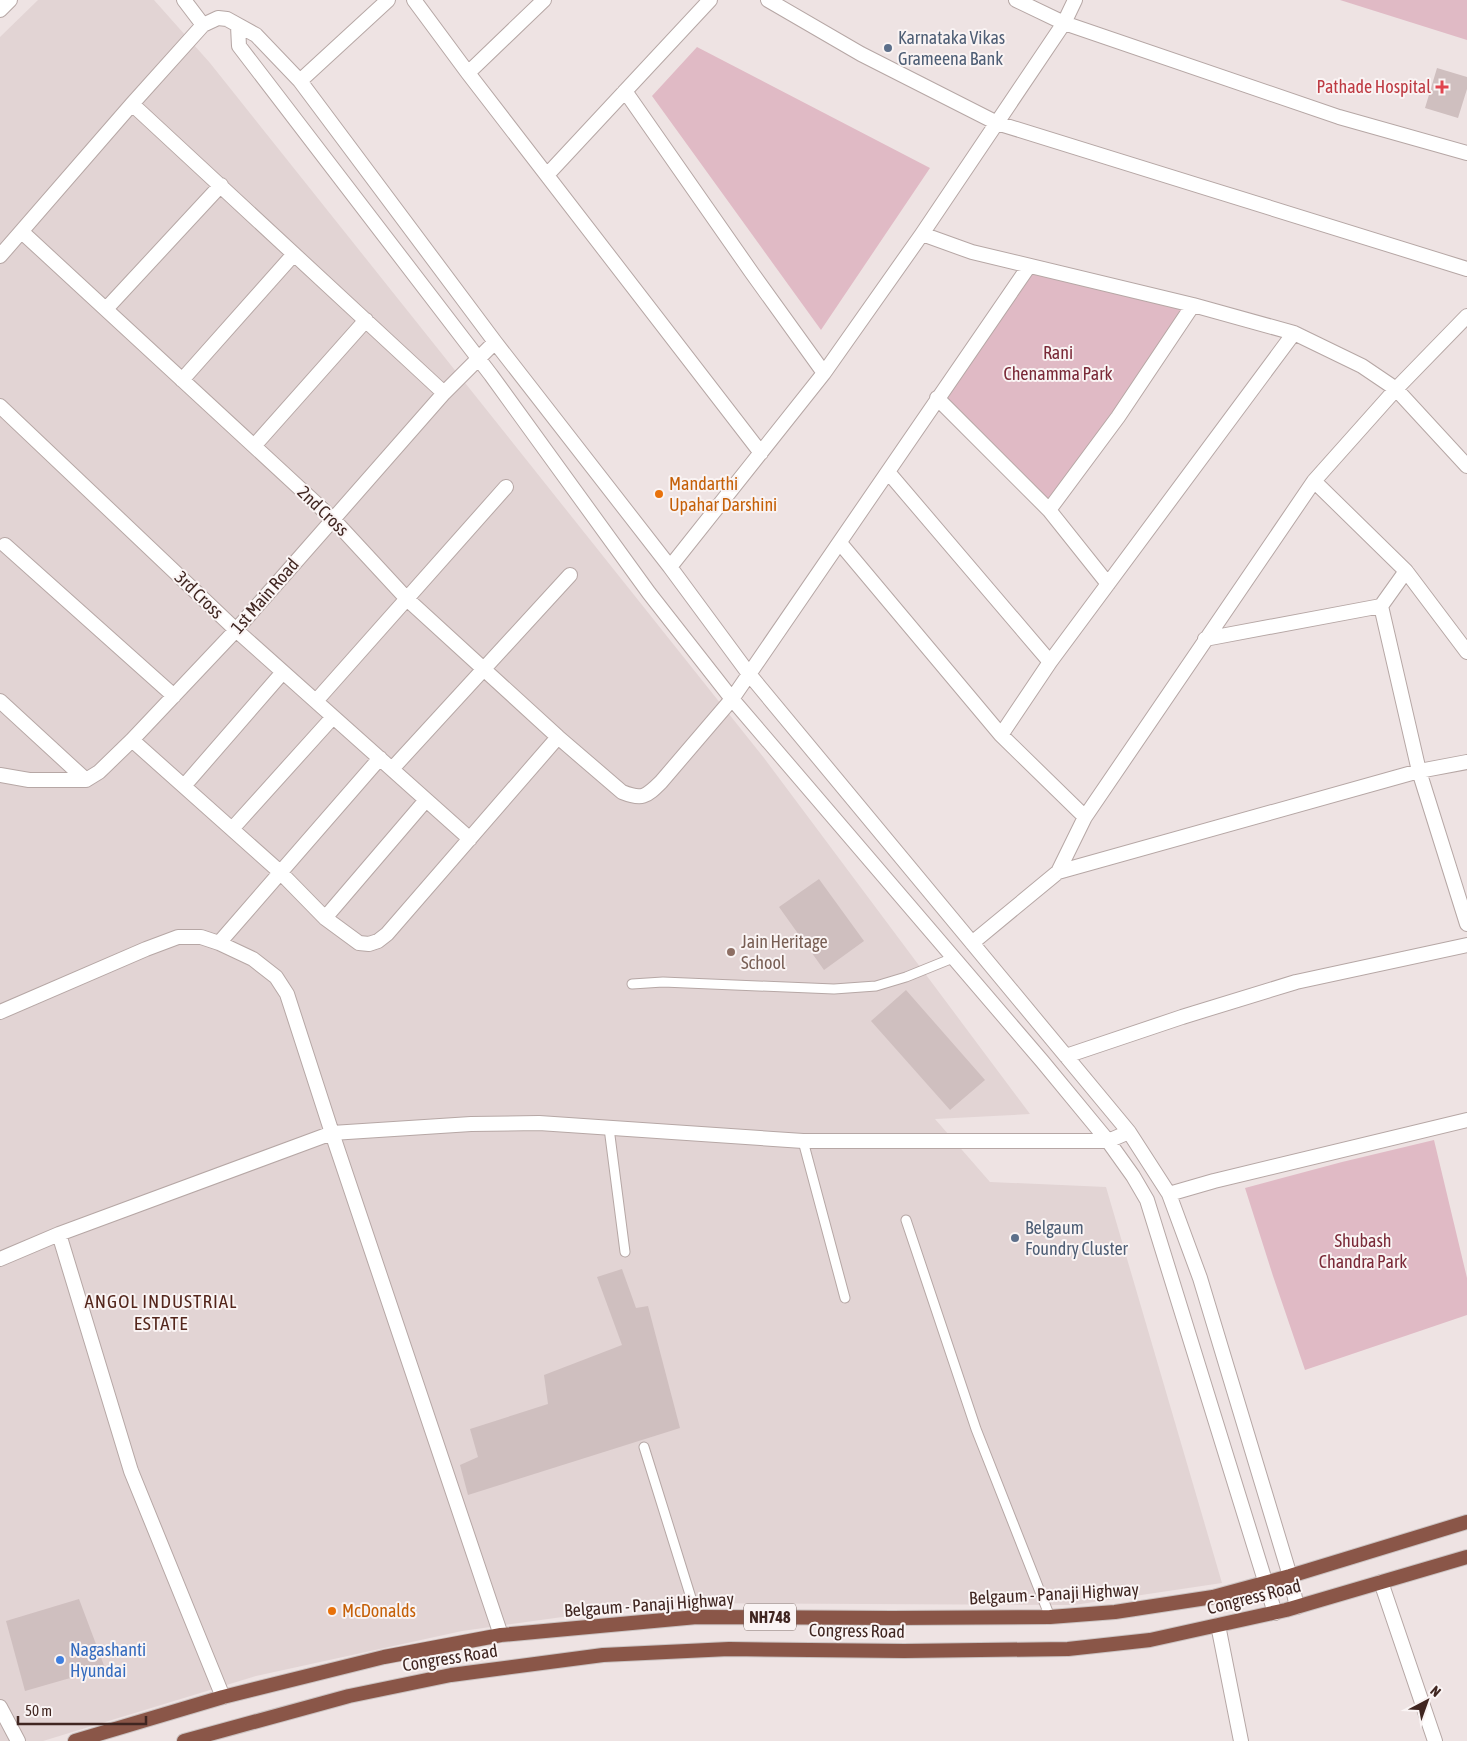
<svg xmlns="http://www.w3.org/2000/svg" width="1467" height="1741" font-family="'Asap Condensed',sans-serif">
	<rect width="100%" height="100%" fill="#eee3e3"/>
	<path fill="#e2d4d4" d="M38,0h116l56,63 554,695 266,356 -95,5 55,63 116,5 116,396 -148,22 -410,-2 -202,28 -206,45 -213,65h-43v-1704z"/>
	<path fill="#e0bac5" d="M1340,0h127v40z
		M697,47l233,121 -109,162 -169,-234z
		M1030,272l155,36 -66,99 -70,96 -106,-105z
		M1434,1140l33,138v37l-162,55 -32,-94 -28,-88 97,-26z"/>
	<path fill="#cfbfbf" d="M1437,68l30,9v12l-9,29 -33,-10z
		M819,879l45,62 -40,29 -45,-63z
		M906,990l79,90 -35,30 -79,-89z
		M622,1269l14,39 12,-2 32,122 -212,67 -8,-30 18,-8 -8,-28 78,-25 -4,-29 78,-30 -25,-68z
		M79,1599l26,69 -80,23 -19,-70z"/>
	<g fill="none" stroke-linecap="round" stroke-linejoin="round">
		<defs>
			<path id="service" d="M632,984l31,-2 171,7 42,-3 30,-9 47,-19
				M609,1128l16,124
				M803,1141l42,157
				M906,1220l70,209 74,188
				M644,1447l53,170"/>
			<path id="minor" d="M184,0l19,25
				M414,0l54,73 293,380
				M768,0l93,54 136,69 470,146
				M1016,0l48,23 275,94 128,36
				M0,10l10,-10
				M238,26l1,20 252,329 158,218 83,106 310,362 66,80 25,35 14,24 128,413
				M468,73l76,-73
				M300,81l88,-81
				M625,91l127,182 72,100
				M132,104l312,289
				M547,175l163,-175
				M22,232l311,287 74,80 151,138 64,55c20,8 24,5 39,-10l71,-83 297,-433
				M922,234l50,18 221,53 101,28 68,33 34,23 71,77
				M0,256l132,-152 71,-79 15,-7 9,1 29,16 44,46 195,261 175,225 79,107 380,458 40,62 31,84 90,298 7,31
				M106,309l115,-124
				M182,380l112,-126
				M937,398l112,112 59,74
				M0,406l236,224 234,209
				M254,446l112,-126
				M888,472l162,190
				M1314,481l92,90 61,81
				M1049,510l69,-93 75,-112
				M840,543l161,192 84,82
				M5,545l169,151
				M670,567l154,-194 98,-139 142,-211 11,-23
				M1406,571l-25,35 38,165 48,153
				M1205,639l176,-33
				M0,701l86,79
				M316,701l190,-214
				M1001,735l49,-73 244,-329
				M132,740l148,132 45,46 34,25 10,1 9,-3 9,-7 171,-197
				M392,769l178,-194
				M0,775l29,5h57l13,-8 33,-32 104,-110 208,-237 51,-51
				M184,786l99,-114
				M232,829l101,-112
				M1058,872l361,-101 48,-9
				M325,918l101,-118
				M219,943l161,-185
				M972,943l86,-71 27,-55 229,-336 82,-92 71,-73
				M0,1012l146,-63 32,-12h23l18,6 34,16 23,18 11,17 45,139 169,502
				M1066,1056l116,-39 114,-35 171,-37
				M1169,1194l45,-13 253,-61
				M59,1234l72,237 92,226
				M0,1259l59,-25 273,-101 139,-9 68,-1 264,18h305l21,-9
				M1381,1582l54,159
				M1218,1625l23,116
				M0,1707l18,34"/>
			<path id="trunk" d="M75,1741l148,-44 161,-40 117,-22 196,-18 195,1 158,-1 65,-5 98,-15 77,-21 177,-54
				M184,1741l165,-45 102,-21 152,-20 126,-6 175,2 164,-2 82,-9 136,-30 181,-53"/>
		</defs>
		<use href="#service" stroke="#b6a7a5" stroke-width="11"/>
		<use href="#minor" stroke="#b6a7a5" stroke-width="16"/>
		<use href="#trunk" stroke="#cac2c1" stroke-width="16"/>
		<use href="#service" stroke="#fff" stroke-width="9"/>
		<use href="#minor" stroke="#fff" stroke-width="14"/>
		<use href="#trunk" stroke="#8a5648" stroke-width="14"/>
	</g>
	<g fill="#5c6f8a" stroke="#faf4f4" stroke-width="2">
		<circle cx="888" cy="48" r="5"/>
		<circle cx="1015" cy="1238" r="5"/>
	</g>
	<path fill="#e0444e" stroke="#faf4f4" stroke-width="2" d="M1439.5 79.5h5v5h5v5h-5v5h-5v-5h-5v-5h5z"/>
	<g fill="#e8710a" stroke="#faf4f4" stroke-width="2">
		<circle cx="659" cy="494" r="5"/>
		<circle cx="332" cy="1611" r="5"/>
	</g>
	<circle fill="#8d6e63" stroke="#faf4f4" stroke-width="2" cx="731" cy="952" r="5"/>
	<circle fill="#3f7fe0" stroke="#faf4f4" stroke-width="2" cx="60" cy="1660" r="5"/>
	<g text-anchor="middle" stroke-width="4" stroke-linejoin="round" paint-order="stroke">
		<rect fill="#faf4f4" stroke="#786460" stroke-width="1" x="744" y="1603.5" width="52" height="27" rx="4"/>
		<g font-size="16" font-weight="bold" fill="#402621">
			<text x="770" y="1623">NH748</text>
		</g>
		<g font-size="18" fill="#4e5e75" stroke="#faf4f4" text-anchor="start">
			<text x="898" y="44">Karnataka Vikas<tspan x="898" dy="21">Grameena Bank</tspan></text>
			<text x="1025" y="1234">Belgaum<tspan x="1025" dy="21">Foundry Cluster</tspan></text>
		</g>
		<g font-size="18" fill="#be3a42" stroke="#faf4f4" text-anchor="end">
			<text x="1431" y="93">Pathade Hospital</text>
		</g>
		<g font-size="18" fill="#7a2937" stroke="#faf4f4">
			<text x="1058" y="359">Rani<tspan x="1058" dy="21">Chenamma Park</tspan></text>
			<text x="1363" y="1247">Shubash<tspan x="1363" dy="21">Chandra Park</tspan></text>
		</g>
		<g font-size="18" fill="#c56008" stroke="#faf4f4" text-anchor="start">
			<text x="669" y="490">Mandarthi<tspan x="669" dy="21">Upahar Darshini</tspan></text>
			<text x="342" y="1617">McDonalds</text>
		</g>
		<g font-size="18" fill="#402621" stroke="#faf4f4">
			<text transform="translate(323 511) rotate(44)" y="6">2nd Cross</text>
			<text transform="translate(199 595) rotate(44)" y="6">3rd Cross</text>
			<text transform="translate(265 596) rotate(-49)" y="6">1st Main Road</text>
			<text transform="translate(1054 1594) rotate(-3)" y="6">Belgaum - Panaji Highway</text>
			<text transform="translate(1254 1597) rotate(-14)" y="6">Congress Road</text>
			<text transform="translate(649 1605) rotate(-4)" y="6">Belgaum - Panaji Highway</text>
			<text transform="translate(857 1631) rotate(1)" y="6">Congress Road</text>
			<text transform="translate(450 1658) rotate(-9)" y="6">Congress Road</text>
		</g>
		<g font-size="18" fill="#785e54" stroke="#faf4f4" text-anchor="start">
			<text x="741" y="948">Jain Heritage<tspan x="741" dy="21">School</tspan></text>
		</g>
		<g font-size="18" fill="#366cbe" stroke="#faf4f4" text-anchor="start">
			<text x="70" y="1656">Nagashanti<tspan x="70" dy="21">Hyundai</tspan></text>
		</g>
		<g font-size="19" letter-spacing="1" fill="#54261c" stroke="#faf4f4">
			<text x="161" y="1308">ANGOL INDUSTRIAL<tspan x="161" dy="22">ESTATE</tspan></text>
		</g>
	</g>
	<g transform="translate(1427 1701) rotate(41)" stroke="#faf4f4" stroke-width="4" paint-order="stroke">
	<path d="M0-4L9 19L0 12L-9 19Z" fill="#402621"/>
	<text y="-8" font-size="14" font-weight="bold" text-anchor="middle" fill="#402621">N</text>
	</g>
	<path d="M18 1716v8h128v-8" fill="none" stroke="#402621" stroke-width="2.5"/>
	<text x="25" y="1716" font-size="15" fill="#402621" stroke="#faf4f4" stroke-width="4" paint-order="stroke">50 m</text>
</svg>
